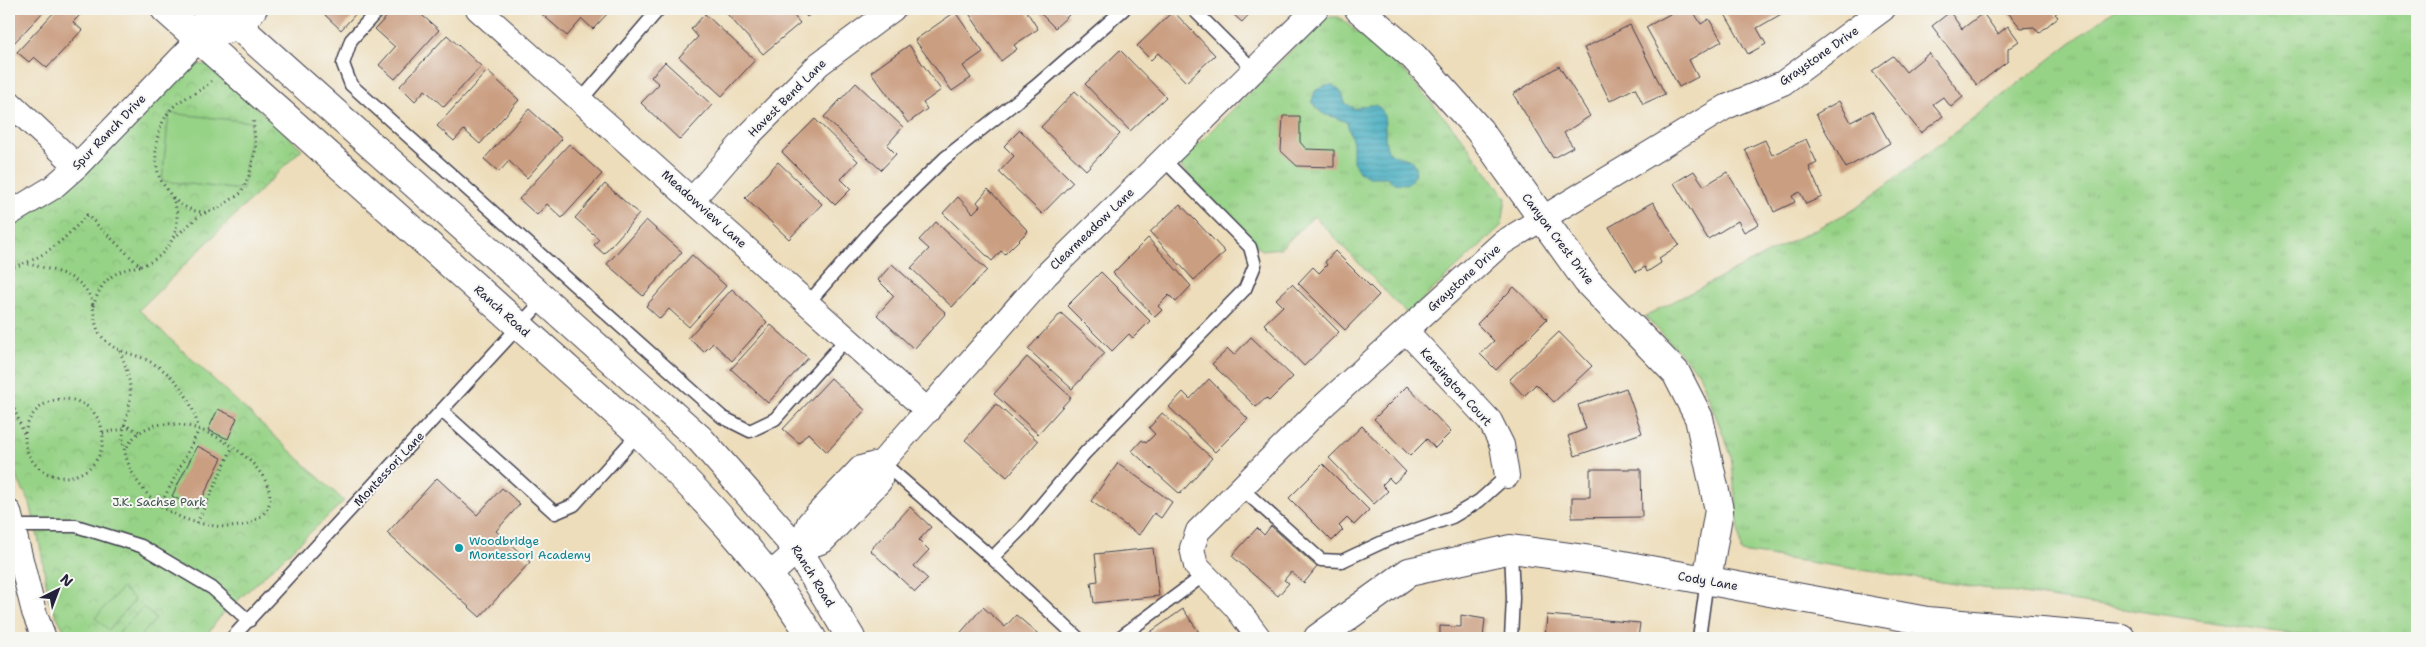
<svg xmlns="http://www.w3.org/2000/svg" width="2426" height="647" font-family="'Shantell Sans',sans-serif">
	<defs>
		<pattern id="grass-tufts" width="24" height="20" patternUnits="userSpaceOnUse" patternTransform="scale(1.25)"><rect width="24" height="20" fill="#97d387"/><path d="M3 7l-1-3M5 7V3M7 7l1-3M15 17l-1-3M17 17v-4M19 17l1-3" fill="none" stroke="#82b575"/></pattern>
		<pattern id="park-crowns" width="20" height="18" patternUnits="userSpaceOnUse" patternTransform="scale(1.25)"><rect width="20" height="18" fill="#97d387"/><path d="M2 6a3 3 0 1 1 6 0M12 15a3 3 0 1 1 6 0" fill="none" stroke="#82b575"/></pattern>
		<pattern id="water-rules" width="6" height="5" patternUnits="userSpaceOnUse" patternTransform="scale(1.25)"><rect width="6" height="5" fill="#40abbf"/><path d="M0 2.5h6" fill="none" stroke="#358b9c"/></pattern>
	</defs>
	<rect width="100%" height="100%" fill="#f6f6f2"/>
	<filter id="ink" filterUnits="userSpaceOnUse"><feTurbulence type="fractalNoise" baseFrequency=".02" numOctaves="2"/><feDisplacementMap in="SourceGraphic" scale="10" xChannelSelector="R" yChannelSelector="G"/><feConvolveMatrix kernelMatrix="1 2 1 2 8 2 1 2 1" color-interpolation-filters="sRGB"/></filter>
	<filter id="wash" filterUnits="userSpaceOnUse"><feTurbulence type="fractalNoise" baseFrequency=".0096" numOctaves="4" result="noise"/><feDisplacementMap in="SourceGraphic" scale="20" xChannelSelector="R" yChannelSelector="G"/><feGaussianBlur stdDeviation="1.12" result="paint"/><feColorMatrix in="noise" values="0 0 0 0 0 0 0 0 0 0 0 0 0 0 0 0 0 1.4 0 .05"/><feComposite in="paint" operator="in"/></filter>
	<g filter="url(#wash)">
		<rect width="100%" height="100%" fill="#edddba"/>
		<path fill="url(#grass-tufts)" stroke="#5c7a61" d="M2115,9h302v629h-69l-63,-5 -544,-81 -10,-97 -32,-82 -54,-57 210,-107z
			M1325,17h14l66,55 56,65 45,61 -4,27 -95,89 -93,-98 -33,32 -20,2 -83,-86z"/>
		<path fill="url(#park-crowns)" stroke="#5c7a61" d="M194,64l16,1 92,84 -163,161 205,191 -125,117 -12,17 -5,3h-134l-19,-37 -8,-51 -11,-47 -21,-40v-235l60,-41 116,-118z"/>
		<path fill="#97d387" stroke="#5c7a61" d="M169,113l82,9 -8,68 -81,-9z
			M122,588l13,12 -26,30 -14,-12z
			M143,607l13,12 -17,19h-21l-2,-2z"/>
		<path fill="url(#water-rules)" stroke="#31667d" d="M1333,85l9,8 3,10 10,6c44,-18 23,29 34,42 6,6 14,6 22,9l4,6 1,7 -8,11 -14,-1 -7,-6h-18l-10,-5 -6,-11v-18l-6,-20c-16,-11 -24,-2 -35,-22l3,-10 9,-5z"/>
		<g id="blocks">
			<path fill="#ca9e81" d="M9,9h37l-34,36 -3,-3z
				M57,9h17l6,6 -7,7 9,8 -35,38 -13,-11 -5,5 -12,-10z
				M331,9h29l-19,21 -16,-15z
				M394,9h21l24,21 -44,49 -16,-14 16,-18 -20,-18z
				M536,9h67l5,4 -15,16 -11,-10 -15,17z
				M733,9h55l12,14 -37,31 -36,-40z
				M799,9h18l-10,8z
				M966,9h59l13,20 -24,16 3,4 -16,12z
				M1036,9h27l6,6 -14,13z
				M1227,9h27l-12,13z
				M1679,9h13l9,15 8,-5 13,22 -33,19 9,17 -19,10 -33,-60z
				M1722,9h68l-33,19 9,16 -18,10z
				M2005,9h57l-7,5 3,3 -19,16 -5,-6 -13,1z
				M1173,11l42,44 -29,27 -28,-29 -7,7 -14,-14z
				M955,12l28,40 -20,14 8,12 -19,13 -37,-51z
				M1950,12l12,17 21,-16 15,21 10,-8 11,15 -11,8v12l-31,24 -45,-59z
				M705,14l50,46 -33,36 -43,-39 19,-20 -7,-8z
				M1630,25l35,69 -22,10 -8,-16 -25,13 -26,-53z
				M447,35l34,31 -37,41 -19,-17 -10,11 -15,-15z
				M909,45l32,45 -18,13 4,6 -19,14 -37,-51z
				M1120,50l46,47 -36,34 -45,-47z
				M1929,53l34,44 -12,10 -8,-10 -10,7 10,12 -22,17 -49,-62 21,-15 13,16z
				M665,62l47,43 -32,35 -39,-37 18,-19 -8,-7z
				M1559,66l31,50 -26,17 9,14 -20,11 -40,-64z
				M487,71l32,29 -39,44 -16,-14 -10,11 -17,-15z
				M856,83l47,44 -16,18 9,9 -15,16 -57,-53z
				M1075,91l45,43 -34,36 -45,-43z
				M1839,101l12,21 21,-11 18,32 -44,25 -30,-54z
				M529,109l33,30 -35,39 -18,-17 -10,11 -15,-13z
				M1283,116h17v26l6,7 28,1v17l-37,-1 -16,-15z
				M815,119l43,42 -17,18 10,10 -16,16 -53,-53z
				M1020,130l53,52 -31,32 -43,-42 15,-16 -10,-10z
				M1806,139l11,24 -8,4 13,30 -16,7 -6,-12 -8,4 3,6 -21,10 -29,-63 20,-9 7,15z
				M569,144l33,30 -40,44 -15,-14 -10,11 -18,-16z
				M778,162l44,42 -33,35 -44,-41z
				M1694,171l10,15 23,-14 32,52 -15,8 -6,-11 -30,18 -34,-56z
				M605,184l34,30 -35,40 -10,-9 5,-6 -24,-21z
				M988,189l40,42 -23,23 -4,-3 -9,10 -49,-48 15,-16 15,16 7,-7 -3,-4z
				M1653,202l26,43 -20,13 2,5 -14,9 -2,-5 -9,5 -27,-45z
				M1180,204l45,48 -31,28 -44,-48z
				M646,220l36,32 -39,44 -36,-32z
				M936,222l51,48 -35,37 -41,-39 18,-19 -10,-9z
				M1148,238l43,48 -15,16 -7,-7 -11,11 4,4 -7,7 -42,-44z
				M1335,251l44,44 -34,35 -47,-47 15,-16 6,6 8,-8 -2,-3z
				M692,255l34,31 -37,41 -20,-18 -9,10 -14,-13z
				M892,264l54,49 -32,36 -37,-34 17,-19 -16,-16z
				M1101,272l49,49 -17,17 -4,-4 -17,17 -45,-45z
				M1292,284l47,48 -35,34 -40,-42 19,-18 -7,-7z
				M1514,287l33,32 -51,51 -16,-16 14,-13 -17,-17z
				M732,289l35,33 -35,39 -19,-18 -9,9 -16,-14z
				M1061,313l44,40 -33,36 -44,-40z
				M771,325l37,33 -40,45 -37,-34z
				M1559,332l33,34 -38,36 -18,-18 -12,12 -15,-16z
				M1251,337l42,40 -24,24 -3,-3 -10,9 -44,-43 16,-15 6,6z
				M1027,357l44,40 -33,37 -44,-40z
				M831,378l34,32 -38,42 -19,-19 -9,10 -16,-14z
				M1209,379l39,40 -33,33 -46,-45 14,-15 7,7z
				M1407,386l44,46 -16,16 -8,-9 -17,17 -36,-37z
				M1626,388l16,45 -67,23 -7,-20 18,-7 -8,-24z
				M996,404l42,37 -31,36 -42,-37z
				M218,409l19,9 -9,21 -20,-9z
				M1162,413l50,45 -32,36 -48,-43 10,-11 4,3 9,-9 -6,-6z
				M1362,426l44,46 -12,11 -5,-5 -7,7 6,6 -14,13 -45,-46z
				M197,446l25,12 -25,51 -25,-13z
				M1118,463l54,39 -11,16 -7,-5 -15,22 -48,-34z
				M1323,464l46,46 -15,15 -7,-7 -8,8 4,4 -11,11 -43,-43z
				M1590,469h51l1,48 -70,1v-21h18z
				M437,478l40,37 25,-27 18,16 -24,27 34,31 -50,55 -93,-84z
				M910,507l21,20 -12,13 10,10 -15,16 14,13 -13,13 -45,-42z
				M1271,526l46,41 -13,16 -13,-11 -7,8 5,3 -11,13 -46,-40 25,-28 7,7z
				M1153,548l6,48 -65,7 -3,-21 7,-1 -3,-27z
				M983,607l22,20 11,-12 27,23h-87z
				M1183,609l20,29h-61z
				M1461,615l24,4 -2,19h-43v-12l21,1z
				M1547,615l93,8 -2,15h-93z"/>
		</g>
	</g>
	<g filter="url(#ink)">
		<use href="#blocks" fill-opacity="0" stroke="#403e4e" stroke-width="1"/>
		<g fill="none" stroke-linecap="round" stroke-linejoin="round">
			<defs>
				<path id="lane" d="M379,9l-28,31 -8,24 8,21 371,332 28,14 25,-12 73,-82
					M1193,9l61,61
					M581,100l78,-91
					M809,302l69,-79 67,-65 91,-72 88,-77
					M442,411l113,102 19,-8 65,-72
					M882,462l110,96 30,-30 63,-75 160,-164 10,-24 -5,-18 -86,-87
					M1241,488l80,72 21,1 45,-21 65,-23 27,-16 28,-25
					M9,526h67l65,20 71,42 37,33
					M1511,549l2,49 -2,40
					M992,558l86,80
					M232,638l313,-340
					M1119,638l85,-63
					M1699,638l8,-58"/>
				<path id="street" d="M478,9l450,402
					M199,39l8,-30
					M9,102l68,64
					M693,199l54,-62 72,-73 74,-55
					M9,214l43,-26 25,-22 122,-127 41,-12 15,-18
					M1406,331l84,90 12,24 5,31
					M9,512l25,100 10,26
					M798,550l11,-27 52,-55 21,-6 164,-187 270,-266
					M770,575l28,-25 25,-9 57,-60 2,-19
					M1259,638l-24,-32 -39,-40 -4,-18 6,-17 124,-124 180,-164 224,-136 57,-24 100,-74"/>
				<path id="secondary" d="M165,9l474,424c64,64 126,128 173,205
					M219,9l481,430 98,111 53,88
					M1359,9l55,48 65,73 108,151 89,92 23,45 20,92 -12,70
					M1318,638l91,-66 102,-23 96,13 320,59 194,17"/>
			</defs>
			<use href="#lane" stroke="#403e4e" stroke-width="15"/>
			<use href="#street" stroke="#403e4e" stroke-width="26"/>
			<use href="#secondary" stroke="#403e4e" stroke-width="30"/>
			<path stroke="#403e4e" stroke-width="3" stroke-dasharray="1 4" stroke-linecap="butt" d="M173,198c9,8 19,14 32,14
				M174,238l26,-23 19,-7 22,-15 8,-17 7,-28 -3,-29
				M28,264c25,6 61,12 65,43 2,12 2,23 11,32 11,12 22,13 36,18 32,13 51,38 58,70
				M9,268c34,-8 55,-28 78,-53l53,51c29,-8 45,-39 33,-67 -4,-8 -11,-15 -14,-23 -5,-16 -4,-34 2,-50 13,-31 33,-27 50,-45
				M93,306c9,-26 19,-35 47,-40
				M120,351c7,18 13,36 9,56 -2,11 -7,22 -6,33 4,44 38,76 80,84 21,4 40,6 58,-8 42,-36 -75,-120 -122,-83 -6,4 -10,11 -14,17
				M9,395l15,39
				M25 438a39 39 0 1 1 78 0a39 39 0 1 1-78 0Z
				M124,425l16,7
				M103,433l20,-4
				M160,506l40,-78
				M197,523l36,-77"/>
			<use href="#lane" stroke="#fff" stroke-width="12"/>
			<use href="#street" stroke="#fff" stroke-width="24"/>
			<use href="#secondary" stroke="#fff" stroke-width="28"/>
		</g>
	</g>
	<circle fill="#0f9aa8" stroke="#f6f6f2" stroke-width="2" cx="459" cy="548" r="5"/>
	<g text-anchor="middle" stroke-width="4" stroke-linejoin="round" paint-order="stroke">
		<g font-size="12" fill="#22223b" stroke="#f6f6f2">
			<text transform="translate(1819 56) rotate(-35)" y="4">Graystone Drive</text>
			<text transform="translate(787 98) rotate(-45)" y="4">Havest Bend Lane</text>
			<text transform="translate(109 132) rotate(-46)" y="4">Spur Ranch Drive</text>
			<text transform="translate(704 209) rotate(42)" y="4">Meadowview Lane</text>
			<text transform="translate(1092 229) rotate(-44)" y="4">Clearmeadow Lane</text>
			<text transform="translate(1558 239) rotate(53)" y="4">Canyon Crest Drive</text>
			<text transform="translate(1464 278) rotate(-42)" y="4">Graystone Drive</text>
			<text transform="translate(502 311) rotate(42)" y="4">Ranch Road</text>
			<text transform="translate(1456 387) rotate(48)" y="4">Kensington Court</text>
			<text transform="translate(389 469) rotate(-47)" y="4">Montessori Lane</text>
			<text transform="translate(813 576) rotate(58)" y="4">Ranch Road</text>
			<text transform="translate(1708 581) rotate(10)" y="4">Cody Lane</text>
		</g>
		<g font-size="12" fill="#455752" stroke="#f6f6f2">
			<text x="159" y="506">J.K. Sachse Park</text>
		</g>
		<g font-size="12" fill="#0d838f" stroke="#f6f6f2" text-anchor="start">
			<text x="469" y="545">Woodbridge<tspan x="469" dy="14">Montessori Academy</tspan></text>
		</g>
	</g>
	<rect width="2426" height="647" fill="none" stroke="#f6f6f2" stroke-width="30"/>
	<g transform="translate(58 590) rotate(42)" stroke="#f6f6f2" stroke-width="4" paint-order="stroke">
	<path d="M0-4L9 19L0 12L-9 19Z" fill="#22223b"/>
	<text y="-8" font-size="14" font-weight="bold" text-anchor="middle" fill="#22223b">N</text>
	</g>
</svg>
